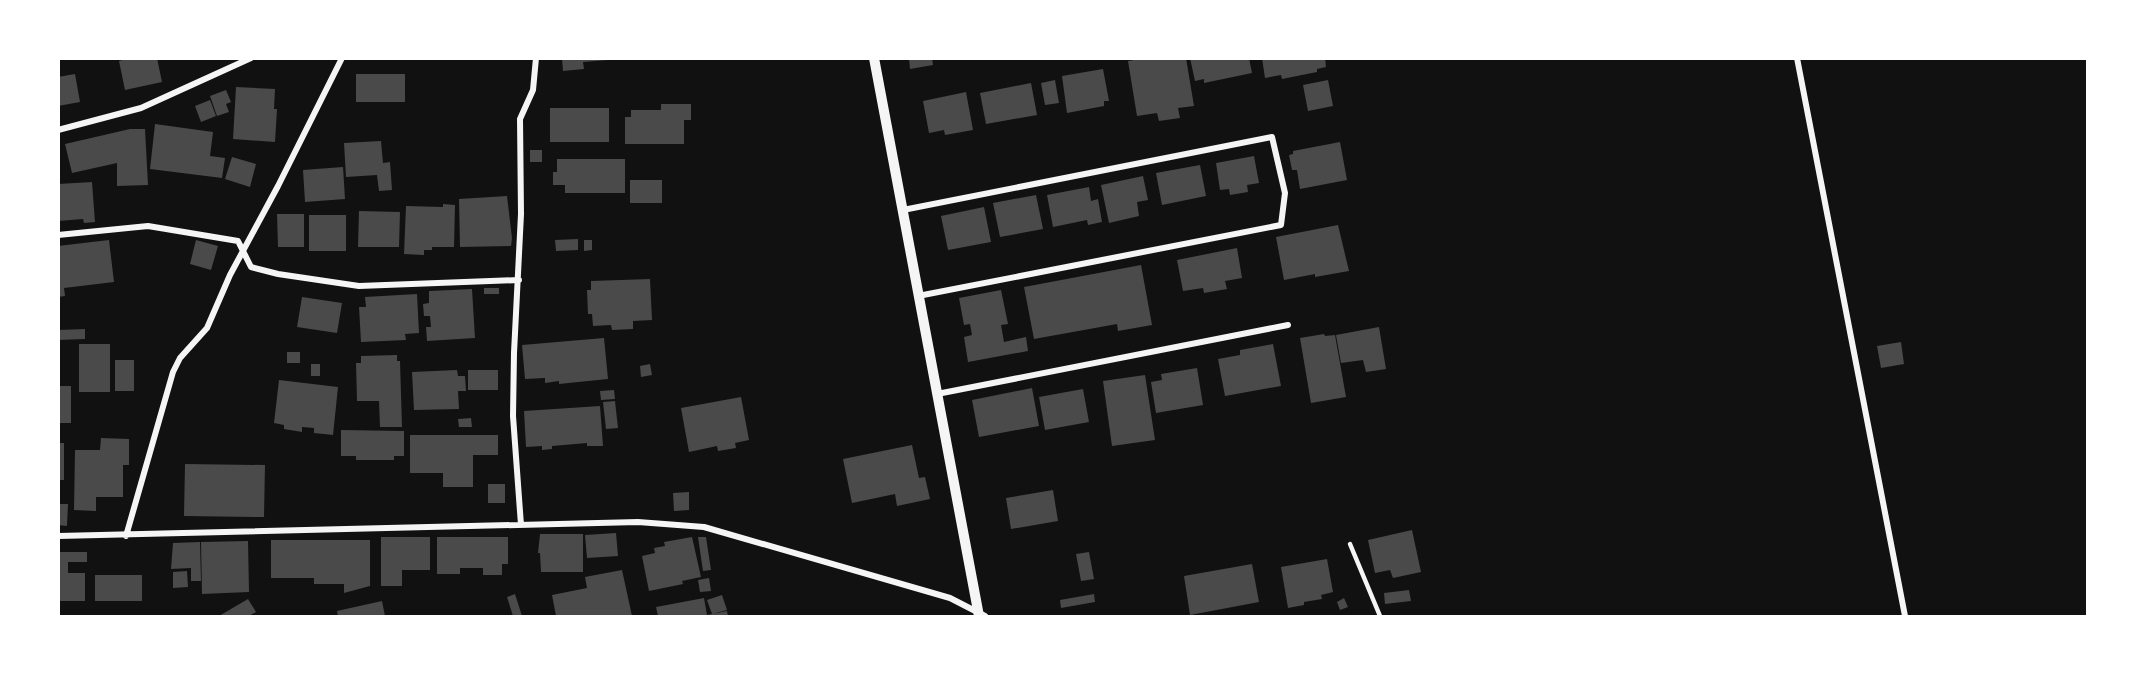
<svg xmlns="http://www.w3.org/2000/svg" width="2146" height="675" font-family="'PT Sans Narrow',sans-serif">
	<rect width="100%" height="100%" fill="#111"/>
	<path fill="#4a4a4a" d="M130,58h27l5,24 -37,8 -6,-29z
		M562,58h46v2l-25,2 1,7 -21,2z
		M909,58h23l1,7 -23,4z
		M1146,58h40l8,48 -16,2 2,10 -21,3 -2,-8 -20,3 -9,-55z
		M1190,58h59l3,15 -48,10v-4l-9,2z
		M1262,58h63l1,9 -9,2v3l-35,7 -1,-4 -16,3z
		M1103,69l6,32h-5v5l-37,7 -5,-37z
		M75,74l5,28 -22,4v-29z
		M356,74h49v28h-49z
		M1055,80l4,23 -14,2 -4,-22z
		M1328,80l5,26 -25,5 -5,-26z
		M1031,83l6,32 -51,9 -6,-31z
		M236,87l39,2 -1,20h3l-2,33 -42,-3z
		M226,90l5,12 -5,2 3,8 -12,4 -7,-20z
		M966,92l7,38 -28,5 -1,-5 -15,3 -6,-32z
		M210,100l6,16 -15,6 -6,-16z
		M661,104h30v16h-7v24h-59v-27h6v-7h30z
		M550,108h59v34h-59z
		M155,124l58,8 -3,24 15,2 -3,20 -72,-9z
		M130,129h15l3,56 -31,1v-23l-45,10 -7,-29z
		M381,141l2,22 7,-1 2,28 -13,1 -2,-16 -31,2 -2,-34z
		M1340,142l7,38 -47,9 -3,-19h-5l-3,-15 4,-1v-3z
		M530,150h12v12h-12z
		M1254,156l5,27 -12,2 1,7 -18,3 -1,-6 -9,1 -4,-27z
		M232,157l24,7 -6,23 -25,-8z
		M557,159h68v34h-60v-8h-12v-13h4z
		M1200,165l6,31 -44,9 -6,-32z
		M343,167l2,32 -40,3 -2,-32z
		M1143,176l5,24 -11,2 2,14 -30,7 -8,-38z
		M630,180h32v23h-32z
		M92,182l3,40 -11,1 -1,-4 -25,2v-37z
		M1089,187l2,14 7,-2 4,23 -14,3 -1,-5 -34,7 -6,-32z
		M1036,195l7,34 -43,8 -7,-34z
		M507,196l5,42 -1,8 -51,1 -1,-48z
		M443,204l12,1 -1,42h-22v3h-8v5l-20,-1 2,-48 37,1z
		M984,207l7,35 -43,8 -7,-34z
		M359,211l41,1 -1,35h-41z
		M277,214h27v33h-26z
		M309,215h37v36h-37z
		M1338,225l11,46 -34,6v-3l-31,6 -8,-43z
		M578,239v11l-22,1 -1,-11z
		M109,240l5,42 -50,6 1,8 -7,1v-51z
		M196,240l22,6 -7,24 -21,-6z
		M584,240h8v10l-8,1z
		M1237,248l5,30 -17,3 2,8 -23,4 -1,-5 -20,3 -6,-31z
		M1141,265l11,60 -34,6 -1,-7 -83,15 -10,-52z
		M650,279l2,41 -19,1v8l-21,1 -1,-5 -18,1 -1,-12h-4l-1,-24h4v-9z
		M484,288h15v6h-15z
		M472,289l3,49 -48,3 -1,-14h5l-1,-11h-6l-1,-12 6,-1v-12z
		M1001,290l7,34 -7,1 3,17 22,-5 2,14 -60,11 -4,-25 8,-2 -2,-11 -6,1 -5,-27z
		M417,294l2,39 -14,1 1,6 -45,2 -2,-35h7l-1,-10z
		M302,297l40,6 -5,30 -40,-6z
		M1379,327l7,42 -20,3 -3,-12 -22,3 -5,-28z
		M85,329v10l-27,1v-10z
		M1324,334l1,2 10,-1 11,62 -35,6 -11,-65z
		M604,338l4,41 -49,5v-3l-14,2v-5l-20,1 -3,-34z
		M1901,342l3,22 -23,4 -4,-22z
		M79,344h31v48h-31z
		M1273,344l8,42 -56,10 -7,-37 22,-4v-5z
		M287,352h13v11h-13z
		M397,355v6h3l2,66h-22l-1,-26h-22l-1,-38h5v-7z
		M115,360h19v31h-19z
		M311,364h9v12h-9z
		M650,364l2,11 -11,2 -1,-11z
		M1197,368l6,37 -47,8 -5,-31 11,-2 -1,-6z
		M457,370l1,6h7l1,15h-8l1,18 -45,1 -2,-38z
		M468,370h30v20h-30z
		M1145,375l10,65 -43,6 -9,-65z
		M279,380l59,7 -5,48 -19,-2v-5l-12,-1v5l-18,-3v-4l-10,-2z
		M58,386h13v37h-13z
		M1032,388l7,38 -60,11 -7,-37z
		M1083,389l6,33 -44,8 -6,-33z
		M614,390l1,9 -14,1 -1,-9z
		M741,397l8,43 -14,3 1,5 -18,3 -1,-5 -28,6 -8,-44z
		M615,401l3,27 -12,1 -3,-27z
		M600,406l3,40h-16v-3l-35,3v3l-10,1v-4l-16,1 -2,-36z
		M471,418l1,9h-13l-1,-8z
		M341,430l63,1v25h-10v4h-38v-4h-15z
		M410,435h88v20h-25v32h-30v-14h-33z
		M101,438l28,1v26h-6v32h-27v14l-22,-1 1,-60h25z
		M58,443h6v37h-6z
		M912,445l7,33 6,-1 5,22 -33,7 -2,-12 -43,9 -9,-44z
		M185,464l80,1 -1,52 -80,-1z
		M488,484h17v19h-17z
		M1053,490l5,31 -47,8 -5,-31z
		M689,492v18l-15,1 -1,-18z
		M58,504h10l-1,22 -9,-1z
		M1412,530l9,42 -28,6 -3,-8 -15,3 -7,-33z
		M616,533l2,23 -31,2 -2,-23z
		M540,534h43v38h-42l-1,-19h-2z
		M381,537h49v33h-28v16h-21z
		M437,537h71v27h-6v11h-19v-7h-23v6h-23z
		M692,537l9,40 -19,4 1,3 -34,7 -7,-35 13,-3 -1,-5 11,-2 -1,-4z
		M698,537h8l5,33 -8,1z
		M271,540h99v46l-26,7v-9h-30v-6h-43z
		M248,541l1,51 -47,2 -1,-52z
		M200,542l1,39h-10v-13l-20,1 2,-26z
		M58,552h29v10h-19v11h17v28h-27z
		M1089,552l5,27 -13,2 -5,-27z
		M1327,559l6,33 -12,3 1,4 -18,3v3l-16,3 -7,-41z
		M1252,564l7,38 -69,13 -6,-39z
		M622,570l10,46h-76l-4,-21 35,-7 -2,-11z
		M187,571l1,16 -15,1v-16z
		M95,575h47v26h-47z
		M709,578l2,13 -11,1 -2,-12z
		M1409,590l2,11 -26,3 -1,-11z
		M515,594l7,22h-9l-6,-19z
		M1094,594l1,8 -34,6 -1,-8z
		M722,595l5,15 -15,4 -5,-14z
		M704,598l3,17 20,-4 1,5h-70l-2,-9z
		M1344,598l4,9 -8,3 -3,-8z
		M248,599l8,13 -7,4h-30z
		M382,601l3,15h-47l-1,-5z"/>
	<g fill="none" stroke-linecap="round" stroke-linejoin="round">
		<path stroke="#f5f5f5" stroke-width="4.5" d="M1350,544l30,72"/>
		<path stroke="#f5f5f5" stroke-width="6" d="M1797,58l108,558
			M58,130l83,-22 110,-50
			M903,210l369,-73 13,56 -4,32 -363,71
			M58,235l90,-9 90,15 13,26 27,7 81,12 160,-6
			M937,394l351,-69
			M521,525l-8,-109 1,-63 7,-139 -1,-95 13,-29 3,-32
			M58,536l580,-14 66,5 246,71 35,18
			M126,536l47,-164 7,-14 27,-30 23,-53 48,-89 64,-128"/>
		<path stroke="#f5f5f5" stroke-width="10" d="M874,58l105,558"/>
	</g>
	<rect width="2146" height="675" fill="none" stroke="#ffffff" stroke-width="120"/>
</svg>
